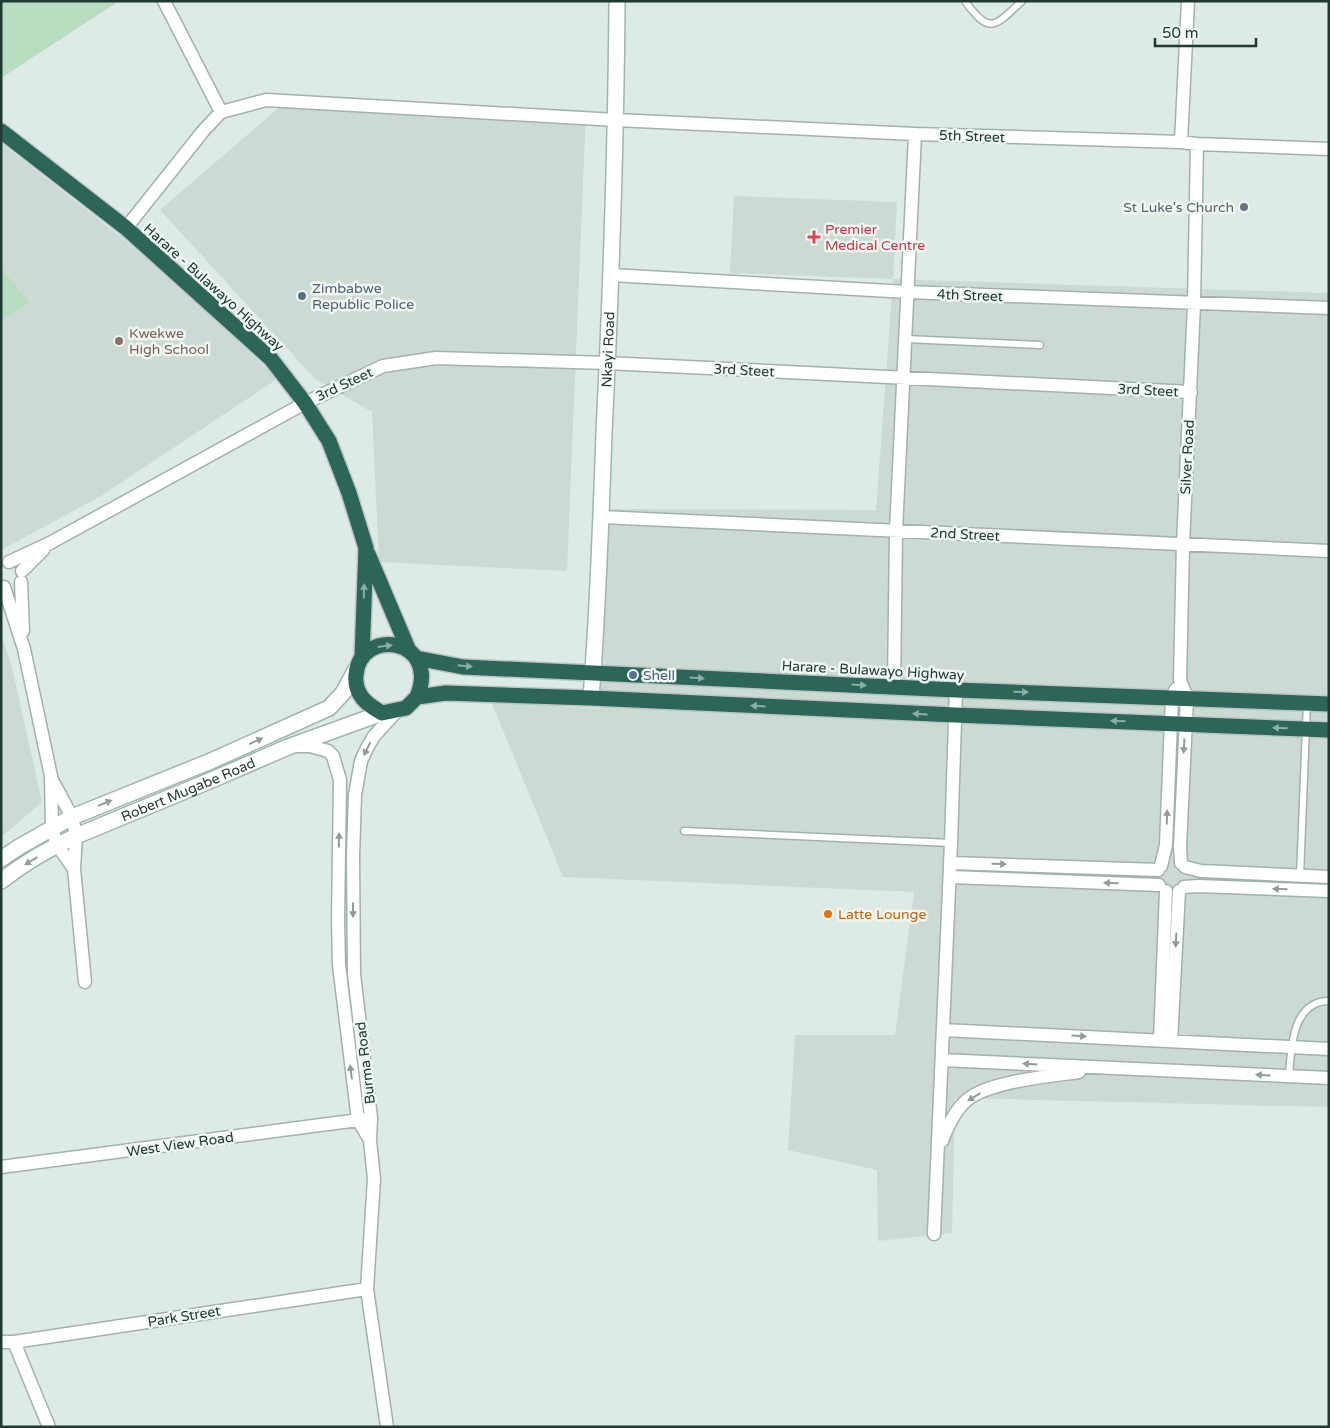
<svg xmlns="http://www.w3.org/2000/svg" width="1330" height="1428" font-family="'Varela Round',sans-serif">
	<rect width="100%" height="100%" fill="#deeae5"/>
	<path fill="#cddad4" d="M283,104l303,6 -19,461 -188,-9 -7,-150 -57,-33 -155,-169z
		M1,143l116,91 80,68 80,77 -176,117 -100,54z
		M734,196l163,6 -4,77 436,14v814l-374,-9 -3,135 -74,8 -1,-71 -89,-20 7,-115h100l19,-143 -351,-15 -72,-176 108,8 4,-200 273,1 17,-231 -163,-6z
		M1,634l10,29 31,139 -41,35z"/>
	<path fill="#b7dcc0" d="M1,1h118l-118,77z
		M1,268l28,34 -28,19z"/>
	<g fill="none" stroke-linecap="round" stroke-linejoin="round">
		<defs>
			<path id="lane" d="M965,1c25,35 30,25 57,0
				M905,339l135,6
				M684,831l267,12
				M1300,876l7,-173
				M1289,1076c2,-27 3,-75 40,-75"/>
			<path id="street" d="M164,1l57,111
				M1181,142l7,-141
				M126,228l78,-98 17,-18 45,-12 350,20 299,14 266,8 16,2 132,5
				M611,275l297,17 421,16
				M601,517l728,34
				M9,562l41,-19 255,-140 78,-37 53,-8 171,5 584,29
				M22,571l21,-21
				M21,582l2,49
				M4,587l20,62 27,127 1,52 5,17 17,24
				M894,687l2,-156 19,-397
				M295,746h15l18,5 5,5 7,24 -2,141 1,44 19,155 12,20
				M51,778l21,39 4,19 -2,33 11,113
				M951,863l207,7
				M1181,863l-1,-16 7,-149 -7,-18 3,-136 11,-240 3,-160
				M1161,866l5,-21 6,-148 4,-8
				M1185,867l16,4 128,6
				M950,877l209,8
				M1184,887l14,-1 131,5
				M943,1030l386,19
				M1160,1040l6,-149
				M1171,1041l8,-150
				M942,1060l387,18
				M942,1141c6,-16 15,-35 29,-44 24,-16 79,-21 108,-25
				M1,1167l365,-48
				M934,1234l17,-391 5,-153
				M1,1342h13l353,-53
				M14,1342l35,85
				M387,1427l-20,-138 7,-110 -4,-39 1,-22 -17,-144 -1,-118 2,-61 6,-34 6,-13 7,-12 23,-25"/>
			<g id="secondary">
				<path id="s1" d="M591,698c7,-88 10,-177 13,-265 7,-144 12,-288 13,-432"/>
				<path d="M1,859l18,-12 53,-30 139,-56 118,-53 14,-15 13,-24"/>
				<path id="s2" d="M1,881c23,-18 49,-33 75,-45l138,-57 74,-32 94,-34"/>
			</g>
			<path id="highway" d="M1,131l125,97 145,131 34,44 24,38 20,52 17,55 -4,109
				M368,554l41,97
				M416,658l47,9 493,23 373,14
				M417,697c24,-59 -57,-71 -61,-22 -2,19 10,29 26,38l24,-5 11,-11 29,-4 145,5 364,17 374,15"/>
		</defs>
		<use href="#lane" stroke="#a1b2ac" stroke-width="9"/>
		<use href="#street" stroke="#a1b2ac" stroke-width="15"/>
		<use href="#secondary" stroke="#9eb6ad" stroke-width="18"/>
		<use href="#highway" stroke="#bcc4c2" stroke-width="18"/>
		<use href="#lane" stroke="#fff" stroke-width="6"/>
		<use href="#street" stroke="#fff" stroke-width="12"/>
		<use href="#secondary" stroke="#fff" stroke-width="15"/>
		<use href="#highway" stroke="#2b6659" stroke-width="15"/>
	</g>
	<defs><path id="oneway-solid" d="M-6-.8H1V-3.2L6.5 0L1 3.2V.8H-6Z" transform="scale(1.25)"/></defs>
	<g fill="#8daea6">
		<use href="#oneway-solid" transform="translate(364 591) rotate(-88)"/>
		<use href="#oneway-solid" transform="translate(385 646) rotate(-7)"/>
		<use href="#oneway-solid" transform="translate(465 666) rotate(6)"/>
		<use href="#oneway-solid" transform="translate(697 678) rotate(3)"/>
		<use href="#oneway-solid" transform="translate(859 685) rotate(3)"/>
		<use href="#oneway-solid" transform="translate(1021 692) rotate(2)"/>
		<use href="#oneway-solid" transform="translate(758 706) rotate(-177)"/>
		<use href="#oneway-solid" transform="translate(920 714) rotate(-177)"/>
		<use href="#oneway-solid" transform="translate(1118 721) rotate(-178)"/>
		<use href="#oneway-solid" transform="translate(1280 728) rotate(-178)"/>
	</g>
	<g fill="#909c98">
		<use href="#oneway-solid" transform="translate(256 741) rotate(-24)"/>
		<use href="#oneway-solid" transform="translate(1184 746) rotate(93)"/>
		<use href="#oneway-solid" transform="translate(367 749) rotate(117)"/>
		<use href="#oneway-solid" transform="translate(105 803) rotate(-22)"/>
		<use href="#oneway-solid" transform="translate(1167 817) rotate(-88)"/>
		<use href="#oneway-solid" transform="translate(339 840) rotate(-89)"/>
		<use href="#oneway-solid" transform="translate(31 861) rotate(149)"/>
		<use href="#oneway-solid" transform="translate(999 864) rotate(2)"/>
		<use href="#oneway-solid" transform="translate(1111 883) rotate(-178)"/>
		<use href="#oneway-solid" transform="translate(1280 889) rotate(-178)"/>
		<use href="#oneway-solid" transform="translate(353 910) rotate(90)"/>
		<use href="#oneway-solid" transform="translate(1176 940) rotate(93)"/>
		<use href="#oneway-solid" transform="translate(1079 1036) rotate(3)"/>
		<use href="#oneway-solid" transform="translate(1030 1064) rotate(-177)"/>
		<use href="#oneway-solid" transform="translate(351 1072) rotate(-97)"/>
		<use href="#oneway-solid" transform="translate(1263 1075) rotate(-177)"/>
		<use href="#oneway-solid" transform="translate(974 1097) rotate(149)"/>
	</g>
	<circle fill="#6b7280" stroke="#eff7f3" stroke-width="2" cx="1244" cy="207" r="5"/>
	<path fill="#e0444e" stroke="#eff7f3" stroke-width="2" d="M811.5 229.5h5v5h5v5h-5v5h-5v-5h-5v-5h5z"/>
	<g fill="#5c6f8a" stroke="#eff7f3" stroke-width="2">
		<circle cx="302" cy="296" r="5"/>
		<circle cx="633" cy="675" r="5"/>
	</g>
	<circle fill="#8d6e63" stroke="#eff7f3" stroke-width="2" cx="119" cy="341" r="5"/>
	<circle fill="#e8710a" stroke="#eff7f3" stroke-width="2" cx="828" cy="914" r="5"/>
	<g text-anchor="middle" stroke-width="5" stroke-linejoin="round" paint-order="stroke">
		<g font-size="14" fill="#203a32" stroke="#eff7f3">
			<text transform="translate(972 136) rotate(2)" y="5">5th Street</text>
			<text transform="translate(214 287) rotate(42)" y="5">Harare - Bulawayo Highway</text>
			<text transform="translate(970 295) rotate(2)" y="5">4th Street</text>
			<text dy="5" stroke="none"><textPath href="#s1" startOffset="349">Nkayi Road</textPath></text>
			<text transform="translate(744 370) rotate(3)" y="5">3rd Steet</text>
			<text transform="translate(344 384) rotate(-25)" y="5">3rd Steet</text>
			<text transform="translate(1148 390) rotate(3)" y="5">3rd Steet</text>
			<text transform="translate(1187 457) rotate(-87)" y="5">Silver Road</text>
			<text transform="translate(965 534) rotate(3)" y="5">2nd Street</text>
			<text transform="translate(873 670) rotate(3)" y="5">Harare - Bulawayo Highway</text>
			<text dy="5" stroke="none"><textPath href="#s2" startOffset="209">Robert Mugabe Road</textPath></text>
			<text transform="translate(365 1063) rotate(-97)" y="5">Burma Road</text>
			<text transform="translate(180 1144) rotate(-8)" y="5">West View Road</text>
			<text transform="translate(184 1316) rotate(-9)" y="5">Park Street</text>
		</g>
		<g font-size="14" fill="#5b616d" stroke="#eff7f3" text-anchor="end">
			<text x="1234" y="212">St Luke's Church</text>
		</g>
		<g font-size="14" fill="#be3a42" stroke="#eff7f3" text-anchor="start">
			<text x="825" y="234">Premier<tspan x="825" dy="16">Medical Centre</tspan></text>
		</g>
		<g font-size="14" fill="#4e5e75" stroke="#eff7f3" text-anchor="start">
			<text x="312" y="293">Zimbabwe<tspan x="312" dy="16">Republic Police</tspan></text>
			<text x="643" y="680">Shell</text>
		</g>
		<g font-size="14" fill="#785e54" stroke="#eff7f3" text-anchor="start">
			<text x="129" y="338">Kwekwe<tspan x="129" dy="16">High School</tspan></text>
		</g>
		<g font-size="14" fill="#c56008" stroke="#eff7f3" text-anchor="start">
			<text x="838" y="919">Latte Lounge</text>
		</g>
	</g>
	<rect width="1330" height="1428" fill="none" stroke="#203a32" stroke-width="5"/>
	<path d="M1155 38v8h101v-8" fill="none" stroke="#203a32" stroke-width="2.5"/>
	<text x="1162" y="38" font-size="15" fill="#203a32" stroke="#eff7f3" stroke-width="4" paint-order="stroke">50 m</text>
</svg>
